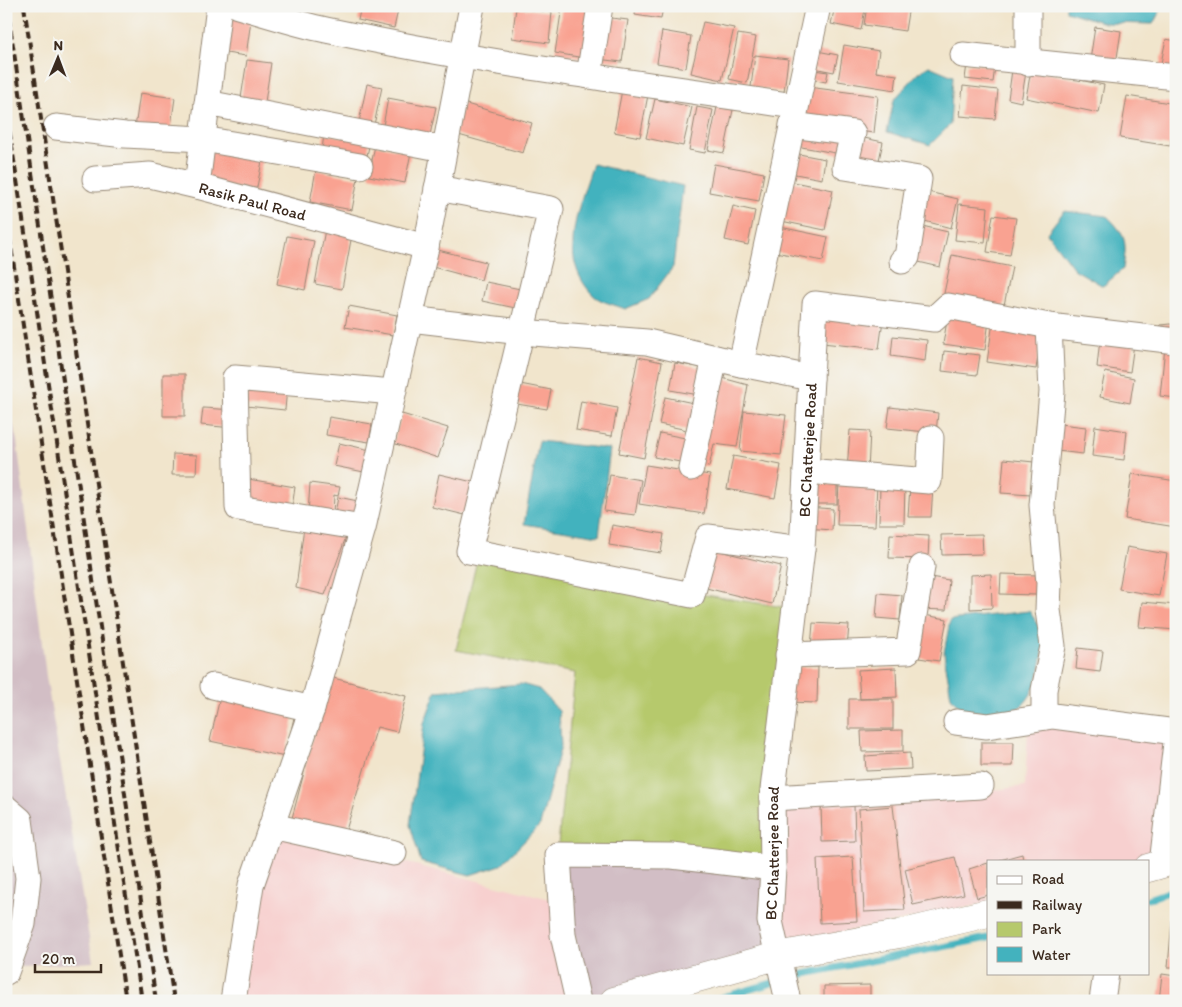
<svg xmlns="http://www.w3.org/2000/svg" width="1182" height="1007" font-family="Itim,sans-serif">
	<rect width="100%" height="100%" fill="#f6f6f2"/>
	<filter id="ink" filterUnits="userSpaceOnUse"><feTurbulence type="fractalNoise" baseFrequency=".02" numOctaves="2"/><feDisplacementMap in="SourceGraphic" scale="10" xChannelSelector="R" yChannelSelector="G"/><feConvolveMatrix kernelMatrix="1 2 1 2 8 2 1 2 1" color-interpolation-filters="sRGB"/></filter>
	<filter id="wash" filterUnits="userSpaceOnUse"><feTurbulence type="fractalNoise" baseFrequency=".0096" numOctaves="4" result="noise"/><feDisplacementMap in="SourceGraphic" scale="20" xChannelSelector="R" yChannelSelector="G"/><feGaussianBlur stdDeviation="1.12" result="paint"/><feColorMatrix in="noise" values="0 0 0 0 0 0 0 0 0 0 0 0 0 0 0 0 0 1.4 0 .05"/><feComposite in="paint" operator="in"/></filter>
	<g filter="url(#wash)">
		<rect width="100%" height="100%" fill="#f1e5cc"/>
		<path fill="#f7d0cf" d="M1055,725l112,16 -12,119 -167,1v42l-205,41 -3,-70 5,-68 195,-14 45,-6 3,-58z
			M277,835l95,19 182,46 19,101h-332l16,-115z"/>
		<path fill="#d2bec5" d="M6,390l11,51 29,235 47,286 -87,5z
			M562,860l201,13 5,77 -182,50z"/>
		<path fill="#b6c96c" stroke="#787a45" d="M477,560l313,48 -24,254 -208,-17 17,-172 -119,-23z"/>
		<path fill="#43b2be" stroke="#3f6e6e" d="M1066,6h97l-10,18 -48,-1 -39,-12z
			M929,66l24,10 -3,49 -20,20 -43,-13 7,-32 24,-27z
			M593,164l90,22 -10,81 -24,32 -24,10c-9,-4 -25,-7 -32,-14 -37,-38 -14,-88 0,-131z
			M1064,211l43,5c20,20 20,26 16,53l-20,17 -29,-17 -27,-36z
			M539,441l71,8 -11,87 -75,-12z
			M1029,611l17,25c-5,23 -7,69 -37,76 -13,3 -33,-1 -47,-2l-11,-13 -7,-44 6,-33z
			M521,684l18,5 20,22 2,35 -21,79 -39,40 -31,10 -49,-13 -11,-37 14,-102 12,-32z"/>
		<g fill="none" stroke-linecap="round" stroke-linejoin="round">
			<path stroke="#43b2be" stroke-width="7" d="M1148,899l28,-10
				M709,1001l95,-27 184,-36"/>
		</g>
		<g id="blocks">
			<path fill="#f9a291" d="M361,6h38l-5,22 -36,-8z
				M562,6h30l-8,52 -29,-5z
				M636,6h27l-2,13 -26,-4z
				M835,6l30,3 -4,21 -30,-6z
				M867,6h42l-4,25 -41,-6z
				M516,8l36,4 -3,31 -37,-5z
				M225,16l26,4 -5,36 -27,-4z
				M603,17l25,3 -6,42 -25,-3z
				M703,22l31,6 -12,52 -31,-7z
				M1095,27l26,4 -6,40 -26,-4z
				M662,31l29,5 -5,32 -29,-5z
				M738,34l18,3 -9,46 -18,-4z
				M1166,39l10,2v30l-16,-3z
				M844,45l35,6 -3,21 21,3 -2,15 -57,-9z
				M812,50l26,5 -4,17 -26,-5z
				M755,55l33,4 -4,33 -33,-5z
				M247,60l24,3 -6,39 -24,-4z
				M967,64l28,2 -2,16 -28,-3z
				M806,69l22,3 -2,10 -21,-4z
				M1012,70l14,2 -5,30 -13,-3z
				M1031,70l73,15 -5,28 -73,-15z
				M367,84l15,3 -8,38 -15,-3z
				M963,86l35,4 -3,29 -35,-3z
				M808,87l70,9 -4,37 -70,-9z
				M622,90l26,5 -8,42 -26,-5z
				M140,93l35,5 -5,35 -35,-5z
				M1127,96l49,8 -6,42 -50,-8z
				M388,98l48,9 -6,28 -47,-9z
				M655,99l37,8 -9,39 -37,-8z
				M463,103l69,20 -9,30 -68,-19z
				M697,107l16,3 -8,43 -16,-3z
				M717,107l16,3 -9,43 -16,-3z
				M800,127l45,8 -4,19 -45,-8z
				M324,134l46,7 -3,15 -45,-6z
				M855,136l28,6 -6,27 -27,-6z
				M210,145l53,11 -7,36 -54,-11z
				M375,145l36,7 -6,31 -36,-7z
				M794,153l31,6 -3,20 -32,-6z
				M714,164l50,9 -5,28 -50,-9z
				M316,170l42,8 -6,32 -42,-8z
				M789,181l44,9 -8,40 -44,-9z
				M924,191l34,8 -7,29 -34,-9z
				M959,204l29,3 -3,36 -30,-3z
				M733,206l22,5 -7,34 -23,-5z
				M993,215l23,3 -6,37 -23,-3z
				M326,224l27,5 -11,60 -27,-5z
				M918,225l30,7 -8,35 -30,-7z
				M780,227l48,10 -5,24 -48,-9z
				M287,236l27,5 -9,49 -28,-6z
				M434,249l52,13 -5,18 -52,-14z
				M952,255l60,12 -9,43 -60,-12z
				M486,282l44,9 -5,19 -43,-9z
				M349,306l48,9 -4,20 -48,-8z
				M825,314l58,6 -4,29 -57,-6z
				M948,315l41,6 -4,29 -42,-6z
				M993,322l49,8 -6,39 -49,-7z
				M1170,324l6,1v12l-19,-9 3,-3z
				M893,336l34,4 -2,21 -34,-5z
				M1100,339l34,5 -4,28 -33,-5z
				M1165,347l11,2v49l-16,-2z
				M944,351l36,4 -3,20 -35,-4z
				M638,357l24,5 -18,96 -25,-5z
				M675,363l29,5 -5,27 -29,-5z
				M1105,372l29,6 -4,25 -30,-6z
				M163,374h22v42h-22z
				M715,376l33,9 -11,62 -23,-3 -5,23 -14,-2z
				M249,382l38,5 -2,23 -39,-4z
				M515,383l36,7 -4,19 -36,-6z
				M665,397l33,7 -6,27 -33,-7z
				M581,401l36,7 -5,28 -36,-6z
				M890,407l48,6 -2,20 -49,-5z
				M203,408l32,2 -2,18 -32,-3z
				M744,411l42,4 -5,40 -41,-4z
				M402,414l46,14 -10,30 -45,-15z
				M329,417l43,7 -3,18 -43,-7z
				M1052,423l34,4 -3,27 -35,-4z
				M1095,426l32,5 -3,29 -32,-4z
				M850,430l20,1 -2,40 -21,-1z
				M660,433l30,6 -5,24 -31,-6z
				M339,443l40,9 -5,22 -40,-8z
				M173,454l24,1 -1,20h-24z
				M733,456l48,9 -6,33 -48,-9z
				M1004,459l30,3 -3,33 -30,-2z
				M646,465l64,10 -6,39 -65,-10z
				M439,474l38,9 -8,33 -37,-9z
				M1132,474l44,7v46l-51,-8z
				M610,475l31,5 -6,35 -31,-4z
				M248,479l47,8 -3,21 -47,-8z
				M310,483l30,4 -2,9 -4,-1 -1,21 -25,-1z
				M839,483l38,1 -2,42 -38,-1z
				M806,484h31v20h-31z
				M880,485h25l-1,39h-25z
				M910,486l23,1 -2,30h-23z
				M338,497l20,4 -4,21 -20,-3z
				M807,507l26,2 -1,21 -26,-2z
				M612,525l52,9 -3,19 -52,-8z
				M304,527l43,7 -22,61 -29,-7z
				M890,534l39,2 -1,23 -39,-1z
				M982,534l1,20 -41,1 -1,-20z
				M1127,547l40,7 -8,42 -40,-7z
				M711,549l70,17 -9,38 -70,-17z
				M991,574l1,34 -22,1v-34z
				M1001,574l36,1 -1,20 -36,-1z
				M923,576l26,4 -3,30 -29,-1z
				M878,593l24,2 -2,25 -24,-2z
				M1142,602l34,3v25l-37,-3z
				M918,614l29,5 -8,42 -27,-4z
				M813,623l36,2 -2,24 -36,-2z
				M1078,648l25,3 -3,21 -24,-3z
				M793,667h25l-1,36 -29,-1z
				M896,668l1,29 -37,2 -2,-29z
				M329,677l77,19 -9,36 -20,-5 -33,110 -53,-15z
				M221,693l75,16 -11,48 -75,-16z
				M849,699h44v30h-44z
				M903,730v21l-41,1 -1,-21z
				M981,742h33l-1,24h-32z
				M910,753l1,16 -45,2 -1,-15z
				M854,805l1,36 -33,1 -1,-36z
				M893,806l12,104 -41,2 -5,-103z
				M1022,854l1,7h-23v-1z
				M853,857l4,64 -37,2 -3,-64z
				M955,857l9,37 -51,11 -8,-36z
				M988,863v32l-11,3 -8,-29z
				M1172,920h4v47h-8z
				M1162,974l14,2v25h-17z
				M870,985v16h-46v-15z"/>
		</g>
	</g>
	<g filter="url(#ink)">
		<use href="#blocks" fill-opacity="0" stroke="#968875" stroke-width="1"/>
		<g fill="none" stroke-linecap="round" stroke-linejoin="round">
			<defs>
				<g id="street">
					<path id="s1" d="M219,6l-22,180 229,61"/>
					<path d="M238,6c29,8 58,18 88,24 155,33 313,53 469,76"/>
					<path d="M963,55l213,22"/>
					<path d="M1028,63v-57"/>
					<path d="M589,76l11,-70"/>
					<path d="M207,103l237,46"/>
					<path d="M792,125l61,8 -8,34 74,12 -12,78 -5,4"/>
					<path d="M56,127l69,8 78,4 157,27"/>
					<path d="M95,179l55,-4 47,11"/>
					<path d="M437,188l114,21 -82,342 223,44 16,-58 94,12"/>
					<path d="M410,319l111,13 126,10 94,22"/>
					<path d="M811,378l4,-74 119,15 14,-13 101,20 127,15"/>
					<path d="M691,468l24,-110"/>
					<path d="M806,471l123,10 2,-43"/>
					<path d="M363,528l-125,-20 -3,-130 158,14"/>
					<path d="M788,655l120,-4 14,-84"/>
					<path d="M213,686l99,23"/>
					<path d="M1044,717v-27l9,-44 -5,-36 1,-27 -7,-78 10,-113 -3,-66"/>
					<path d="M956,722l31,4 66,-10 123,16"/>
					<path d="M772,798l209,-12"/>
					<path d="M6,808l14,12 8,58 -5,46 -17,48"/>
					<path d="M272,826l122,27"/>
					<path d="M1162,864l14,-121"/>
					<path d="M233,1001l18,-116 61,-176 51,-181 63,-281 46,-241"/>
					<path d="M578,1001l-15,-66 -5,-80 114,1 101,12"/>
					<path id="s2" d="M788,1001l-18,-80 3,-53 -1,-70 30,-249 9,-171 -70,-14 77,-358"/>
					<path d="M1102,1001l4,-28"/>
				</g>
				<path id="secondary" d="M1148,868l28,-8
					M614,1001l163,-45 122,-22 89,-21"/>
			</defs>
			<use href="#street" stroke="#968875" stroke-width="27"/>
			<use href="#secondary" stroke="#968875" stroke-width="29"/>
			<use href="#street" stroke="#fff" stroke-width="25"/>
			<use href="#secondary" stroke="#fff" stroke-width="28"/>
			<path stroke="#3b2a1e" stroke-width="4" stroke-dasharray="8 4" stroke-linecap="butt" d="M7,6l149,995
				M24,6l150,995
				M6,108l136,893
				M6,214l120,787"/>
		</g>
	</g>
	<g text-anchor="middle" stroke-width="4.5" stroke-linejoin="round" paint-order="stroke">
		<g font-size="16" fill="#3b2a1e" stroke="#f6f6f2">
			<text dy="6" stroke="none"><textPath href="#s1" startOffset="239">Rasik Paul Road</textPath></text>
			<text dy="6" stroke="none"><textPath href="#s2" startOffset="555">BC Chatterjee Road</textPath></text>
			<text dy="6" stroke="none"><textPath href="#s2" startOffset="150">BC Chatterjee Road</textPath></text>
		</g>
	</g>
	<rect width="1182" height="1007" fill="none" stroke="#f6f6f2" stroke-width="25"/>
	<rect x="987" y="860" width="162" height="115" fill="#f6f6f2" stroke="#aba49d"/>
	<rect x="997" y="876" width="25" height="8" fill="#ffffff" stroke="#aba49d"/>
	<text x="1032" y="884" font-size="15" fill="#3b2a1e">Road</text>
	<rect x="997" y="901" width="25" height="8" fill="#3b2a1e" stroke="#aba49d"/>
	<text x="1032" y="910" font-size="15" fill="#3b2a1e">Railway</text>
	<rect x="997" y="922" width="25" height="15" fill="#b6c96c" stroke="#aba49d"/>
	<text x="1032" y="934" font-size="15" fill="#3b2a1e">Park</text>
	<rect x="997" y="947" width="25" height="15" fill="#43b2be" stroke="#aba49d"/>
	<text x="1032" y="960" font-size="15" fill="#3b2a1e">Water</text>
	<g transform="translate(58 58) rotate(1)" stroke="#f6f6f2" stroke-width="4" paint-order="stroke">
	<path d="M0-4L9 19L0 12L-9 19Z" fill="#3b2a1e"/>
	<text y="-8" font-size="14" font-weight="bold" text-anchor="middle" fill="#3b2a1e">N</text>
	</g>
	<path d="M35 964v8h66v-8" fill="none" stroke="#3b2a1e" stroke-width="2.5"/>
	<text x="42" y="964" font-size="15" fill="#3b2a1e" stroke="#f6f6f2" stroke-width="4" paint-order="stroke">20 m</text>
</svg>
